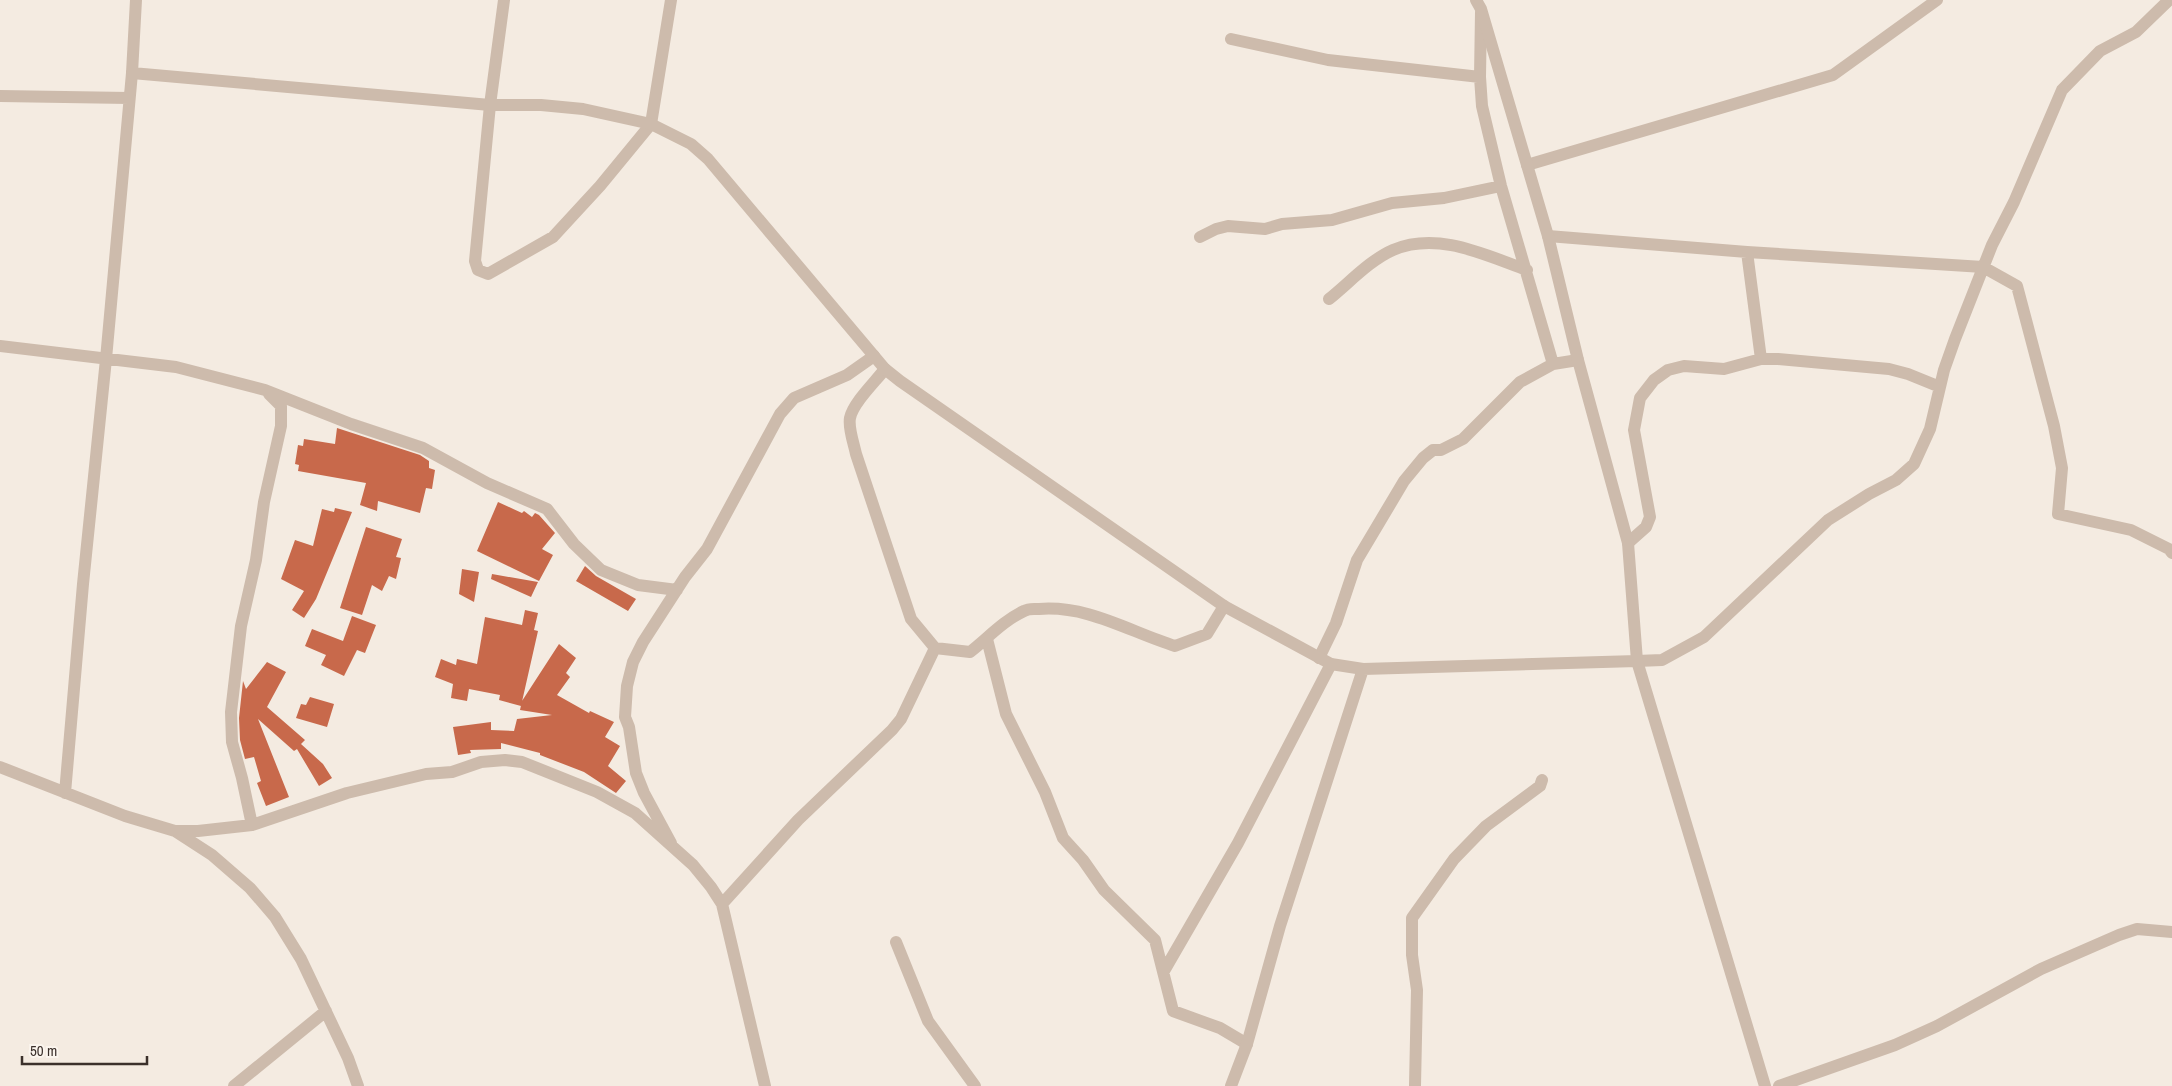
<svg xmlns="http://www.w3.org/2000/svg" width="2172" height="1086" font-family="'Archivo Narrow',sans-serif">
	<rect width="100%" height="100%" fill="#f4ebe1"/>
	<path fill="#c8694b" d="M337,428l83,27 9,6v7l6,2 -3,19 -6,-1 -6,25 -42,-12 -1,10 -17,-6 6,-22 -68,-12 1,-6 -4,-1 3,-19 5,1 1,-7 31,5z
		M498,502l24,11 2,-2 8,6 3,-4 4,2 16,18 -13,16 11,6 -14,26 -62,-30z
		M335,508l17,4 -36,87 -12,19 -12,-8 12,-19 -23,-12 14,-39 18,6 9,-37 12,3z
		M366,527l36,12 -6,18 5,1 -5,21 -7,-3 -7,15 -10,-6 -10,30 -22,-7z
		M585,566l11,10 40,23 -8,12 -52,-30z
		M462,569l17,3 -5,30 -15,-8z
		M492,574l46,8 -7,15 -40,-18z
		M525,610l13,3 -4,17 4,1 -17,75 -22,-6 1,-5 -31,-6 -2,12 -16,-3 2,-14 -18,-7 6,-18 15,6 1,-6 20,5 8,-47 37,8z
		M352,616l24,9 -11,28 -8,-3 -13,26 -23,-11 5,-10 -21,-9 7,-17 31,12z
		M559,644l17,14 -10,15 4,4 -13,18 32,18 1,-2 24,11 -9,15 15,9 -12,20 18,15 -10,12 -32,-21 -44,-17v-2l-39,-10v6l-31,1 1,3 -13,2 -5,-28 38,-5v8l23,1 3,-12 35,-4 -32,-5 2,-9z
		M267,662l19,10 -19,35 38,33 -4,4 22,20 9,14 -13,8 -22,-37 -3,2 -36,-32 31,78 -23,9 -9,-23 4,-2 -7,-24 -9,2 -5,-19 -1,-22 4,-37 3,8z
		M310,697l24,7 -7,23 -31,-9 5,-14 5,1z"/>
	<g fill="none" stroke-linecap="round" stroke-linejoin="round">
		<path stroke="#cdbbac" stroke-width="12" d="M504,0l-14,105 -15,156 3,9 10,4 65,-37 47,-51 51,-62 20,-124
			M1481,12l-1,65 2,29 19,80 52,178
			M1231,39l97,21 152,17
			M0,96l129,2
			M1527,165l306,-90 104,-75
			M1548,236l199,16 236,15 34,19 37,140 8,42 -4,46 73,16 38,19 3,4
			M1200,237l16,-8 12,-3 37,3 17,-5 50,-4 60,-17 52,-5 57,-12
			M1747,252l14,107
			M1329,299c20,-16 41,-39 64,-49 45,-19 92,5 134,20
			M0,346l176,21 89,23 86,34 72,24 64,35 60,26 27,35 27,26 37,15 39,5
			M1628,543l18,-16 4,-10 -16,-87 6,-32 14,-18 14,-10 16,-4 40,3 37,-10h17l111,10 19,5 32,13
			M987,639l19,75 39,78 18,46 20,22 21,30 51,50 18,71 47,17 27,16
			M935,648l35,4c18,-14 33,-31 54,-41 5,-3 10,-2 15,-2 49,-4 91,23 136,37l32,-12 17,-28
			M1319,658l17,-35 21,-63 47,-79 19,-23 10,-8h8l22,-11 57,-57 33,-18 25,-4
			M1637,661l25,-1 42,-23 124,-117 41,-26 27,-14 18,-16 16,-35 14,-59 11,-31 37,-94 22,-43 48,-112 38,-39 36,-19 33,-32
			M0,767l125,49 50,15 37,24 38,33 25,29 26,42 47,99 10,28
			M65,793l18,-209 23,-225 26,-286
			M252,825l-10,-47 -10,-36 -1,-30 10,-86 15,-66 8,-58 17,-76v-20l-12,-12
			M175,831h23l54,-6 95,-32 79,-19 26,-2 29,-10 24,-2 17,2 75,30 38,21 58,52 18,22 11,17 43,182
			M671,843l-27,-50 -8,-20 -7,-46 -4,-10 2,-31 6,-24 10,-20 42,-65 22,-28 73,-135 14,-16 53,-23 27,-19
			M722,904l76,-84 94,-90 9,-11 34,-71 -24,-29 -55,-165c-2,-10 -8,-26 -6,-36 3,-15 25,-36 35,-49
			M896,942l32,79 47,65
			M1164,971l74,-128 93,-179
			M234,1086l92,-75
			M1415,1086l2,-96 -5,-35v-37l42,-59 32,-33 54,-40 2,-6
			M1779,1086l116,-41 42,-19 104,-57 78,-34 18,-6 35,3"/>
		<path stroke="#cdbbac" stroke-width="12" d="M136,0l-4,73 358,32h51l42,4 68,15 40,20 17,15 177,210 15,12 324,225 107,58 32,5 274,-8
			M1476,0l5,9 67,227 30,124 50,183 9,118 128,425
			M1231,1086l16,-42 33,-118 83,-257"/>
	</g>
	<path d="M22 1056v8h125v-8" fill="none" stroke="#3b302b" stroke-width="2.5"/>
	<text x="30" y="1056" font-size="15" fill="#3b302b" stroke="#fbf5ee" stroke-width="4" paint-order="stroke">50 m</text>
</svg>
